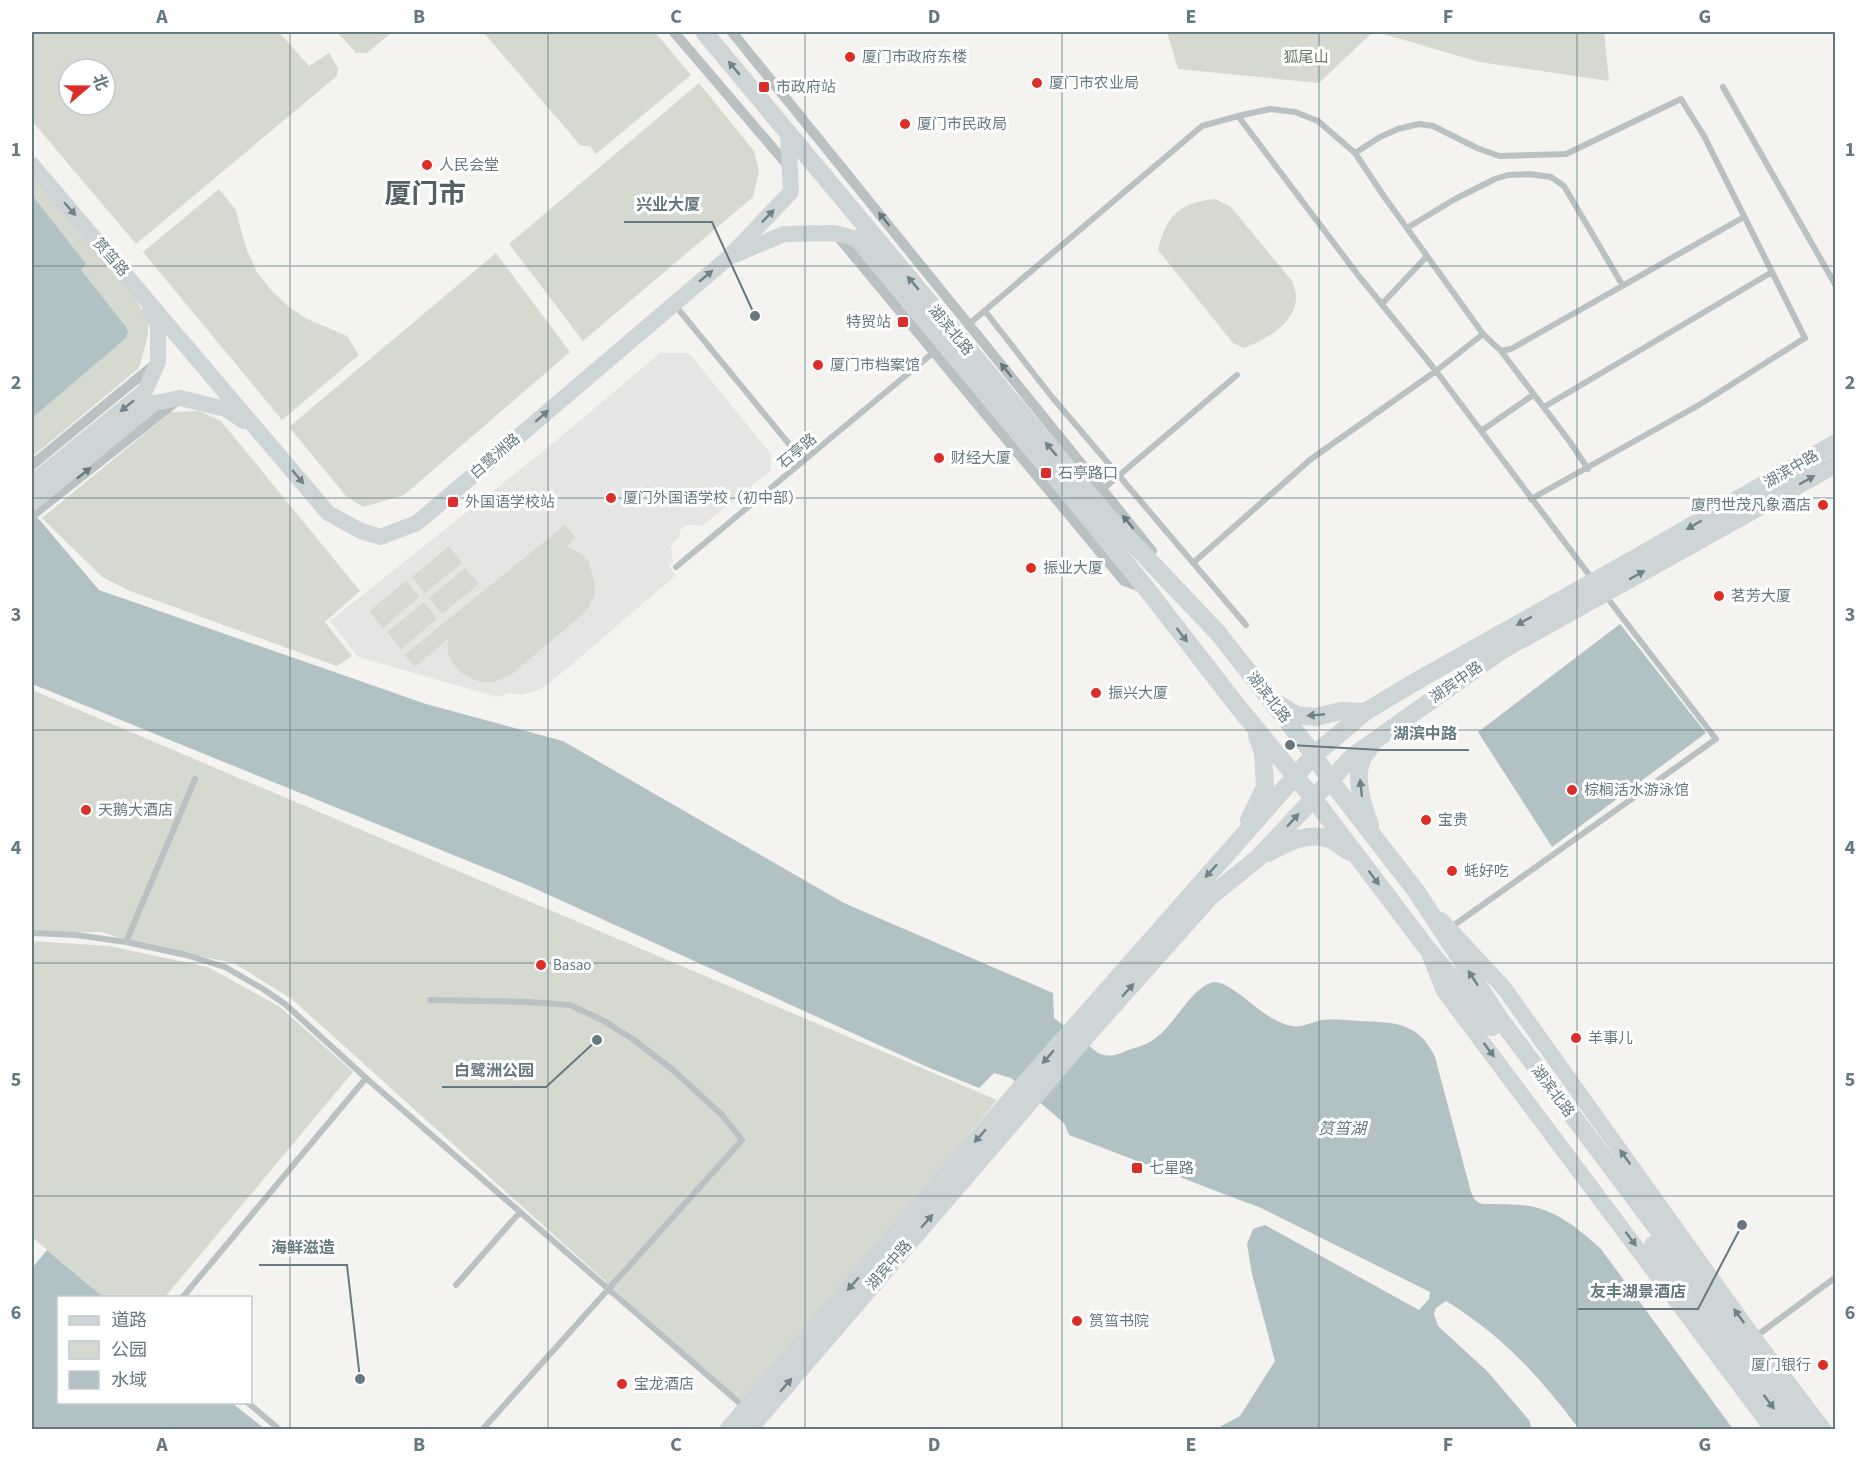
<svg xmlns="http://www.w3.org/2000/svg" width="1867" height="1461" font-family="'Source Sans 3','Noto Sans SC',sans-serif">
	<rect width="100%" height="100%" fill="#f4f3f0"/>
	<path fill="#e5e5e4" d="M660,353h29l82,101v16l-69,56 -15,-1 -7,5 -1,7 -8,9 2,16 -4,4 7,9 -107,92 -28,22 -19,6 -12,-2 -13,4 -139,-40 -28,-36 227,-181z"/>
	<path fill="#d5d9d0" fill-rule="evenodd" d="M32,32h247l30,34 20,-13 9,15 -1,8 -201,168 -104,-123zM69,69h36v36h-36z
		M337,32h55l-25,21h-11z
		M483,32h172l36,43 -95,79 -6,-8h-9z
		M1167,32h206l-54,51 -141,-14z
		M1377,32h227l5,49 -130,-19z
		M699,83l55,68 5,20 -6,26 -170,144 -74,-97z
		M32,175l98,114 18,31v15l-9,33 -107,89z
		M219,189l17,21 4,17 7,23 10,22 14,18 18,17 18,12 40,17 12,19 -77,65 -139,-168z
		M1215,199l16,8 61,74c1,4 4,10 4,14 1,28 -30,45 -52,53l-11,-5 -75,-93c9,-35 21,-47 57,-51z
		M496,253l74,99 -166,143 -41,12 -17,-11 -57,-69z
		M199,411l22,10 139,170 -35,31 27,34 -15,10 -207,-75 -28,-14 -60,-59 129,-106z
		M565,525l11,13 -9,8 14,8 8,8 6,23 -1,11 -6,12 -12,12 -65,55c-8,4 -18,8 -28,7 -14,-2 -33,-15 -35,-30 -1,-4 1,-10 1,-14l-34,29 -11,-12z
		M449,546l13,17 -37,30 -13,-16z
		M465,568l14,16 -37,30 -13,-16z
		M406,581l13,16 -36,31 -14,-17z
		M424,602l13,17 -36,30 -14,-17z
		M32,690l965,410 -251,308 -453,-408 -59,-37 -93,-18 -39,-13 -70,1z
		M32,941l77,5 99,21 72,40 73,65 -188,225h-62l-71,-60z"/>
	<path fill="#b2c2c4" d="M32,195l54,69 -5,6 45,57 2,5 -2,6 -94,80z
		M32,511l67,79 327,114 137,37 281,162 209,90 1,25 44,35c12,5 19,2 30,-3 10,-3 21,-6 29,-13 17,-13 32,-44 51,-53 5,-3 12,-2 17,1 23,12 40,35 66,41 11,2 21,-4 31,-6 12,-2 25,0 37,1 34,1 60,1 76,36l36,135c3,7 5,11 13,12 12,0 25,0 37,1 32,2 57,23 80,44l132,180h-154c-41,-54 -75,-92 -133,-128l-10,7 -2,6 4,12 50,46 41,48 3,9h-316l24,-13 35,-55 -23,-87 -5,-30 6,-15 12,-4 154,85 10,-11 1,-7 -169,-84 -192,-73 -5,-12 -53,-45 -17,-5 -15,15 -54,-22 -398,-181 -495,-201z
		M1620,624l86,109 -154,114 -74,-115z
		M47,1250l56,47 -45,1v104l174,1 33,26h-233v-161z"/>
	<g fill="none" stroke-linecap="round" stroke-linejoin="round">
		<path stroke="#bac1c2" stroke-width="6" d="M1723,87l113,199
			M1238,116l120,159 78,96 157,209
			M1355,153l25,-16 18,-8 21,-5 14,2 44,22 22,8 67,-2 115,-55 23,37 101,202 -106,67 -168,94
			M1407,228l48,-29 40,-20 13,-4 21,-1 22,3 13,9 59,100
			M1427,256l56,78 18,17 69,91 18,27
			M674,304l129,157
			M985,311l67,86 194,228
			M969,324l233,-198 36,-10 32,-7 25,3 23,9 37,32 28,42 44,61 -45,48
			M1501,351l10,-2 233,-132
			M1544,407l228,-135
			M1481,431l52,-36
			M1102,490l135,-115
			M1193,563l118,-104 125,-88 47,-37
			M676,567l258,-215
			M1450,928l266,-189 -111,-144
			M32,933l44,2 50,7 60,13 39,12 38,22 22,15 81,74 378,329
			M126,942l69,-163
			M430,1000l99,2 41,3 34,16 30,19 39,30 49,45 20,25 -260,290
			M456,1285l64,-73
			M182,1298l184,-220
			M1755,1337l81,-60
			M247,1402l33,28"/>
		<path stroke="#bac1c2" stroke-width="10" d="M674,32l115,135
			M732,32l420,519
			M835,233l289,348 20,7
			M32,465l123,-101
			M32,515l146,-115"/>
		<path stroke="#ced5d7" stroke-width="16" d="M32,165l296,348 33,18 19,6 37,-14 311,-265 63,-66 -3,-59
			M734,255l50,-21 50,-1 24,6
			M32,483l113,-92 13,-29v-37l-8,-14
			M32,503l122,-100 26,-5 46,11 18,12
			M1441,920l63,68 250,350 70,92
			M1430,956l14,35 329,439"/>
		<path stroke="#ced5d7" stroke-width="18" d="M704,32l404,485 110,116 96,122 16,25 86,111 84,128 308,411
			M858,239l165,198 123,151 89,115 78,95 113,149 66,80
			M1278,704l18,11 20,2 25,-6 24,1
			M1249,820l16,-33 -2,-35 -6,-16
			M1370,825c-7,-19 -15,-43 -9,-63 1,-5 7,-11 10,-16
			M1268,853c19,-10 39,-22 61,-14 7,3 14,9 21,13
			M1653,1245l137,185
			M728,1430l290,-339 296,-336 51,-43 55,-33 212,-119 204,-117
			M748,1430l341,-397 121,-136 48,-39 95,-102 148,-105 335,-187"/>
	</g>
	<defs><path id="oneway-solid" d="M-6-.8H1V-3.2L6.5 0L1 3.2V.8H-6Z" transform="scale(1.5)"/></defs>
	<g fill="#6f8389">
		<use href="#oneway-solid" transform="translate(734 68) rotate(-130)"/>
		<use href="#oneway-solid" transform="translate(70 209) rotate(49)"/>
		<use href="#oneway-solid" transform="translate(768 216) rotate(-46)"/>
		<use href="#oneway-solid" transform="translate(706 276) rotate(-40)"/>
		<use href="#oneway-solid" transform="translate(913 283) rotate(-130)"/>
		<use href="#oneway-solid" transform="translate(127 406) rotate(141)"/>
		<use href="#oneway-solid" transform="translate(542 416) rotate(-41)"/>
		<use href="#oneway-solid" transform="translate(1051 449) rotate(-130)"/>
		<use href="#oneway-solid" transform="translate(298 477) rotate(50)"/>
		<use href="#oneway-solid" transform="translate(1807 480) rotate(-29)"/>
		<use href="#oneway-solid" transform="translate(1694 525) rotate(150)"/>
		<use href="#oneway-solid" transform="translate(1637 575) rotate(-29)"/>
		<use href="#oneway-solid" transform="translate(1524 621) rotate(151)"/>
		<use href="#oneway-solid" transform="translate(1182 635) rotate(52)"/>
		<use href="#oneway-solid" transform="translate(1316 715) rotate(175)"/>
		<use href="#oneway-solid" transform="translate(1361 788) rotate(-96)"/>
		<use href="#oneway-solid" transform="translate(1293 820) rotate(-48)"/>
		<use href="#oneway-solid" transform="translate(1211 871) rotate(132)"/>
		<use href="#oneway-solid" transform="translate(1374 878) rotate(53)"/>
		<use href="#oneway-solid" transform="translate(1473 978) rotate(-123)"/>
		<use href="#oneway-solid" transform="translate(1128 990) rotate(-48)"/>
		<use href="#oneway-solid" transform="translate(1489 1050) rotate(53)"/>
		<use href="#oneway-solid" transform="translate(1048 1057) rotate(131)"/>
		<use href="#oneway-solid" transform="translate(980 1136) rotate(131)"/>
		<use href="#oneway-solid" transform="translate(1625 1157) rotate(-126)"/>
		<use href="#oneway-solid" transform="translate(927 1221) rotate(-49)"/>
		<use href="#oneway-solid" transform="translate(1631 1239) rotate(53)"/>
		<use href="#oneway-solid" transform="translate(853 1284) rotate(131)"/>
		<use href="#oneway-solid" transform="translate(1739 1316) rotate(-126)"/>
		<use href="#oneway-solid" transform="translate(786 1385) rotate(-49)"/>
		<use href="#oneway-solid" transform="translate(1769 1402) rotate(53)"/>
	</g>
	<g fill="#647a80">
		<use href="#oneway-solid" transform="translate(884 219) rotate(-129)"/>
		<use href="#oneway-solid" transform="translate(1006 370) rotate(-129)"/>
		<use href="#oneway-solid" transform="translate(84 473) rotate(-38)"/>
		<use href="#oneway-solid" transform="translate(1128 522) rotate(-129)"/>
	</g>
	<path fill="none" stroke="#647a80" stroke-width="1.5" stroke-opacity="0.55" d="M290,32v1398M548,32v1398M805,32v1398M1062,32v1398M1319,32v1398M1577,32v1398M32,266h1804M32,498h1804M32,730h1804M32,963h1804M32,1196h1804"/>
	<g fill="#dc2e29" stroke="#fff" stroke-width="2">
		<circle cx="850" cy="57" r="6"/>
		<circle cx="1037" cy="83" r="6"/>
		<rect x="758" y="81" width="12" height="12" rx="3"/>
		<circle cx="905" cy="124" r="6"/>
		<circle cx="427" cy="165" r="6"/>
		<rect x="897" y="316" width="12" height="12" rx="3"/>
		<circle cx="818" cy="365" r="6"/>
		<circle cx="939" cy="458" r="6"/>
		<rect x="1040" y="467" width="12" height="12" rx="3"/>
		<circle cx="611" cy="498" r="6"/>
		<rect x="447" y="496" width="12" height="12" rx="3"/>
		<circle cx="1823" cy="505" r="6"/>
		<circle cx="1031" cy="568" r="6"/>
		<circle cx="1719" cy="596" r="6"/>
		<circle cx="1096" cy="693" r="6"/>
		<circle cx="1572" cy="790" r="6"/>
		<circle cx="86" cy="810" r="6"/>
		<circle cx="1426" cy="820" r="6"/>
		<circle cx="1452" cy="871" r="6"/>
		<circle cx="541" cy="965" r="6"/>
		<circle cx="1576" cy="1038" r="6"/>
		<rect x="1131" y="1162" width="12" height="12" rx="3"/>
		<circle cx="1077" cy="1321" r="6"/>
		<circle cx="1823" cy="1365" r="6"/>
		<circle cx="622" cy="1384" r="6"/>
	</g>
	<g text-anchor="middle" stroke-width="6" stroke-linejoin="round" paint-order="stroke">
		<g font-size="15" fill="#647a80" stroke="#fff" text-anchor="start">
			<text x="862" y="62">厦门市政府东楼</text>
			<text x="1049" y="88">厦门市农业局</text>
			<text x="776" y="92">市政府站</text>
			<text x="917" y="129">厦门市民政局</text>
			<text x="439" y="170">人民会堂</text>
			<text x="891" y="327" text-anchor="end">特贸站</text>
			<text x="830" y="370">厦门市档案馆</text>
			<text x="951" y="463">财经大厦</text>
			<text x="1058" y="478">石亭路口</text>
			<text x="623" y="503">厦门外国语学校（初中部）</text>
			<text x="465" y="507">外国语学校站</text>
			<text x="1811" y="510" text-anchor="end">廈門世茂凡象酒店</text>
			<text x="1043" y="573">振业大厦</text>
			<text x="1731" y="601">茗芳大厦</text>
			<text x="1108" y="698">振兴大厦</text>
			<text x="1584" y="795">棕榈活水游泳馆</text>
			<text x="98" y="815">天鹅大酒店</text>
			<text x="1438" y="825">宝贵</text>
			<text x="1464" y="876">蚝好吃</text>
			<text x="553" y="970">Basao</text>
			<text x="1588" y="1043">羊事儿</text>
			<text x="1149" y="1173">七星路</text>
			<text x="1089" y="1326">筼筜书院</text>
			<text x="1811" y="1370" text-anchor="end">厦门银行</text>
			<text x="634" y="1389">宝龙酒店</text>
		</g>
		<g font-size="15" fill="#6b7863" stroke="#fff">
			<text x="1306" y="62">狐尾山</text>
		</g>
		<g font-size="15" fill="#647a80" stroke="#fff">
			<text transform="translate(111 257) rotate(49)" y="5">筼筜路</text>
			<text transform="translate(951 330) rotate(50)" y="5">湖滨北路</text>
			<text transform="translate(797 451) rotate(-40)" y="5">石亭路</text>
			<text transform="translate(495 456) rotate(-41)" y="5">白鹭洲路</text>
			<text transform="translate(1791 469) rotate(-30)" y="5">湖滨中路</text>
			<text transform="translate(1456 682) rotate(-35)" y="5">湖宾中路</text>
			<text transform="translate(1269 697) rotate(52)" y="5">湖滨北路</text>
			<text transform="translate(1553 1091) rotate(53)" y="5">湖滨北路</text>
			<text transform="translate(889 1265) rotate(-49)" y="5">湖宾中路</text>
		</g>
		<g font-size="16" font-style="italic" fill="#607b7e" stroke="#fff">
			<text x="1342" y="1134">筼筜湖</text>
		</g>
		<g font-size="27" font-weight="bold" fill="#526166" stroke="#fff">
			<text x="425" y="203">厦门市</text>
		</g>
	</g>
	<path fill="none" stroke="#647a80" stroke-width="2" d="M755 316L712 222H624M1290 745L1381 750H1469M597 1040L546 1087H442M360 1379L347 1265H259M1742 1225L1698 1309H1578"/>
	<g fill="#647a80" stroke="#fff" stroke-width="2">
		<circle cx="755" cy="316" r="6"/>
		<circle cx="1290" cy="745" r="6"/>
		<circle cx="597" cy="1040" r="6"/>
		<circle cx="360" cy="1379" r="6"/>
		<circle cx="1742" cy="1225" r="6"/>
	</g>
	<g font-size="16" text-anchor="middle" font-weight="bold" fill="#647a80" stroke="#fff" stroke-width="6" stroke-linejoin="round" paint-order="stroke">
		<text x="668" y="210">兴业大厦</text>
		<text x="1425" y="739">湖滨中路</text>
		<text x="494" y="1076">白鹭洲公园</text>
		<text x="303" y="1253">海鲜滋造</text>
		<text x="1638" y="1297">友丰湖景酒店</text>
	</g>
	<rect width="1867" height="1461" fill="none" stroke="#ffffff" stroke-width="66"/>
	<rect x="57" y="1296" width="195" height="108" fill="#ffffff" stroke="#c1cacc" stroke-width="1.5"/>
	<rect x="69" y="1316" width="30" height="9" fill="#ced5d7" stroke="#c1cacc" stroke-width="1.5"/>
	<text x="111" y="1326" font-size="18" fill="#647a80">道路</text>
	<rect x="69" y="1341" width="30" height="18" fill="#d5d9d0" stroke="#c1cacc" stroke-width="1.5"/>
	<text x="111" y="1356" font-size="18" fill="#647a80">公园</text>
	<rect x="69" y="1371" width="30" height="18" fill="#b2c2c4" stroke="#c1cacc" stroke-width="1.5"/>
	<text x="111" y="1386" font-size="18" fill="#647a80">水域</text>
	<g transform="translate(87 87) rotate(70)"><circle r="28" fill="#ffffff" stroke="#c1cacc" stroke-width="1.5"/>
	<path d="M0-4.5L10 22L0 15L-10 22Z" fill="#dc2e29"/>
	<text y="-9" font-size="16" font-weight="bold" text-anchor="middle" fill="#647a80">北</text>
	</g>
	<rect x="33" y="33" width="1801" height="1395" fill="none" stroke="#647a80" stroke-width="2"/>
	<g font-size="20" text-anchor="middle" font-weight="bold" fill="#647a80">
		<text x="162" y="23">A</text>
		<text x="419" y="23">B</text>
		<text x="676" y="23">C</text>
		<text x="934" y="23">D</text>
		<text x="1191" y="23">E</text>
		<text x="1448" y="23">F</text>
		<text x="1705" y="23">G</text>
		<text x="16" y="156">1</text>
		<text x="1850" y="156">1</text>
		<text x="16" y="389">2</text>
		<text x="1850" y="389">2</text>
		<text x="16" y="621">3</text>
		<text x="1850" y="621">3</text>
		<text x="16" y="854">4</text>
		<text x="1850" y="854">4</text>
		<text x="16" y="1086">5</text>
		<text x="1850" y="1086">5</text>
		<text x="16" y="1319">6</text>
		<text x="1850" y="1319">6</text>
		<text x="162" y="1451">A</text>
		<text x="419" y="1451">B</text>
		<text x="676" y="1451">C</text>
		<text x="934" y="1451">D</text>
		<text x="1191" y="1451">E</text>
		<text x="1448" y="1451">F</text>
		<text x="1705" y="1451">G</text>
	</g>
</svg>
